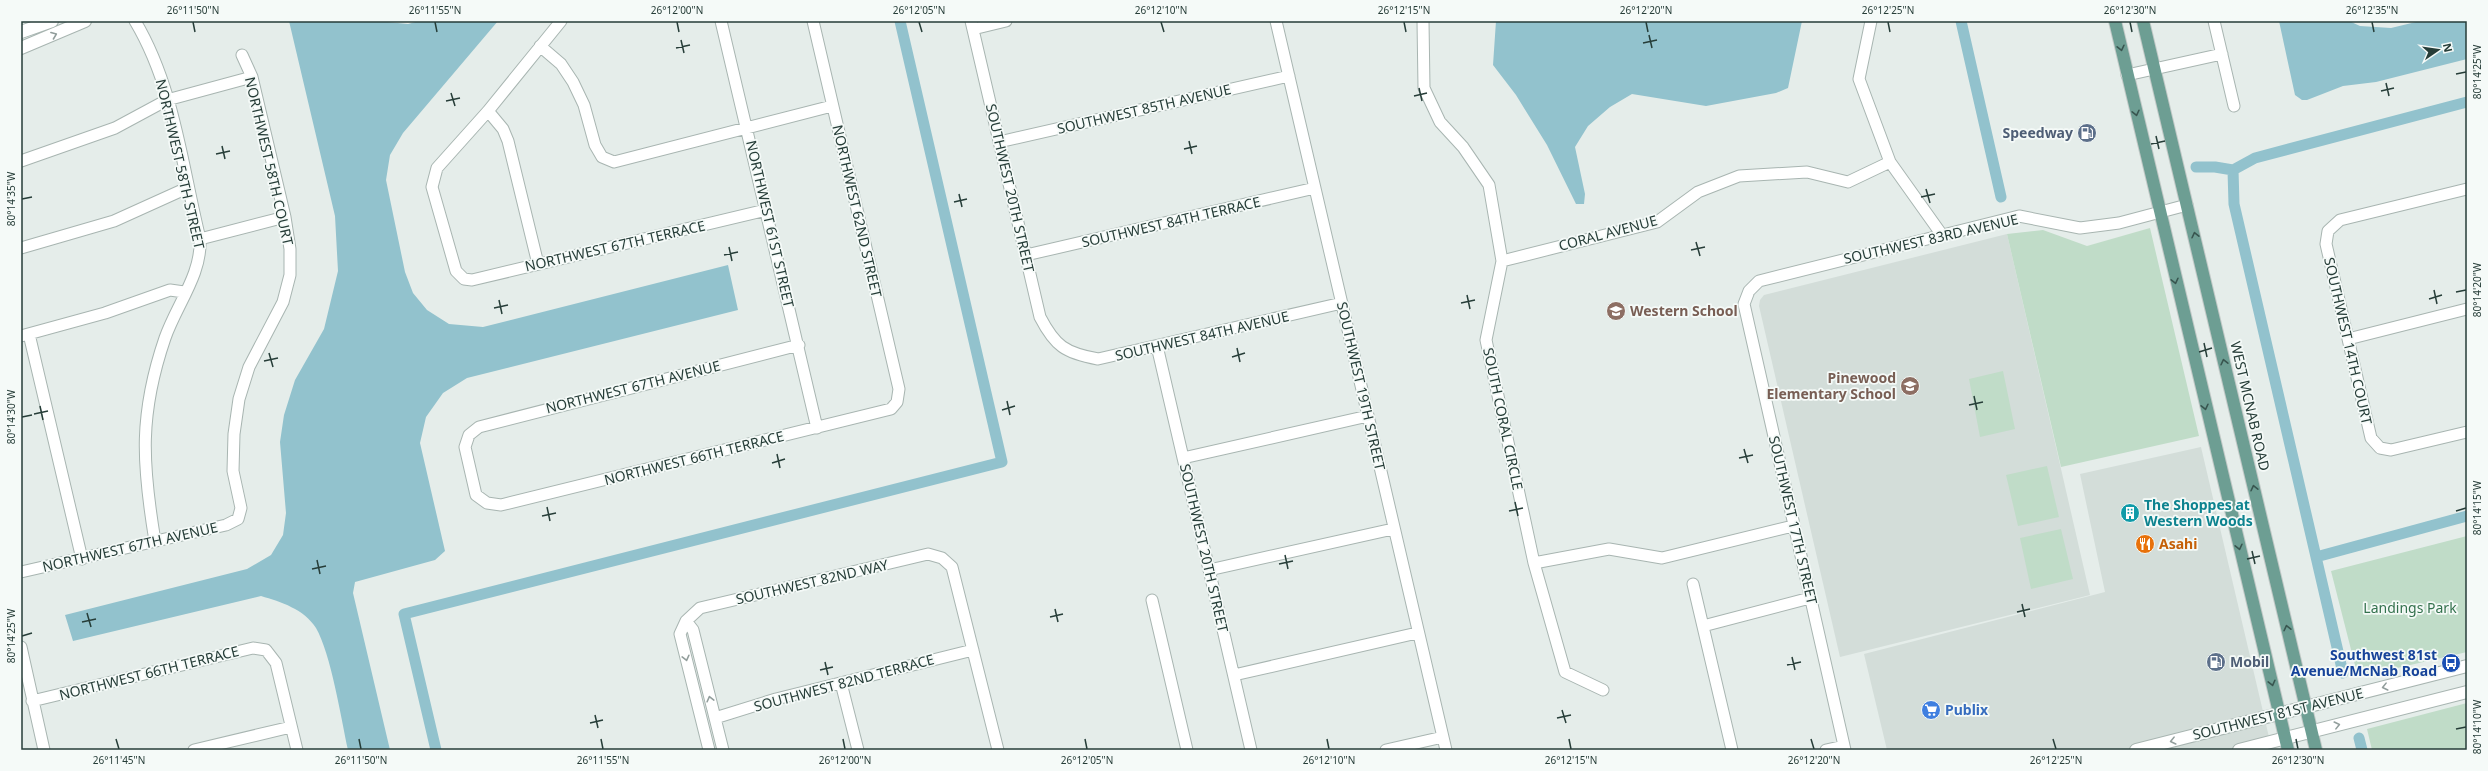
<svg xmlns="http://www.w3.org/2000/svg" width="2488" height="771" font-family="'Noto Sans',sans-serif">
	<rect width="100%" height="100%" fill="#e5edea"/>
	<path fill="#d3ddd9" d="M2007,234l83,361 -250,62 -81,-351 1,-6 4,-5z
		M2201,447l71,303h-385l-23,-96 241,-62 -25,-118z"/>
	<path fill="#c0dcc8" d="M2150,228l49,208 -138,31 -54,-233 36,-4 44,16z
		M2003,371l12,58 -35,8 -11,-58z
		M2047,466l12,51 -41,9 -12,-51z
		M2061,529l12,50 -42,10 -11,-51z
		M2467,536v116l-109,25 -27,-106z
		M2467,703v47h-95l-5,-21z"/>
	<path fill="#92c2cd" d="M289,21h88l31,3 11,-3h79l-95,112 -13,22 -4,25 19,92 8,21 14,17 22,14 34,3 245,-62 10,45 -271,68 -24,15 -17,24 -6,26 25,108 -10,9 -80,22 -2,11 37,157h-42c-7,-32 -17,-96 -32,-122 -12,-19 -35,-26 -55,-32l-188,45 -8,-26 182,-46 24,-14 12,-20 3,-22 -6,-71 4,-27 11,-35 29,-51 14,-58 -3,-55z
		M1496,21h306l-14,67 -12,5 -70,13 -74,-12 -22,13 -22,19 -13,21 10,47 -1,10h-8l-29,-59 -31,-50 -23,-30z
		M2279,21h70l11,5 31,2 29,-7h47v38l-91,23 -33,4 -36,14h-5l-7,-5z"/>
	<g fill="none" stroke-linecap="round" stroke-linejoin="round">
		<path stroke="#92c2cd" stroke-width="11" d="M1961,21l40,176
			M2196,167h19l18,3
			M2316,557l151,-41
			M2343,673l-109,-469 -1,-34 22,-12 212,-56
			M2359,738l3,12
			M436,750l-32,-136 598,-152 -102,-441"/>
		<defs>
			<path id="minor" d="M135,21c39,65 47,145 65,218 2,35 -23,65 -35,99 -26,76 -23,125 -10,203
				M561,21l-73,90 -51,57 -5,19 24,84 8,8 8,1 294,-70
				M721,21l96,407
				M971,21l69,296c15,29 25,36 58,42l244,-56
				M1276,21l170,729
				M1423,21l1,67 16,34 23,25 26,38 13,76 -16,79 48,223 31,109 38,18
				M1871,21l-12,58 31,83 52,73
				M2214,21l20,85
				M973,29l33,-8
				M540,46l21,18 12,18 11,23 11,40 7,12 12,5 218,-56
				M2127,75l95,-21
				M488,111l15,18 5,12 30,123
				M999,142l290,-66
				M21,161l94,-33 52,-28 85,-23
				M2467,189l-127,31 -12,11 -2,13 45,194 9,10 11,2 76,-18
				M200,239l85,-22
				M21,248l93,-27 73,-33
				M1026,255l289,-67
				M1502,261l155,-39 41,-30 41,-16 68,-4 41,10 42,-20
				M29,334l53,225
				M21,336l84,-23 65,-23 14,2
				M2348,339l119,-30
				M799,345l-320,82 -10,8 -4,12 11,48 11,8 14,2 390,-96 6,-7 2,-13 -86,-368
				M1157,346l94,404
				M1183,458l185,-42
				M1534,563l75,-14 53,9 131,-32
				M1209,570l184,-41
				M21,572l205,-47 12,-6 3,-11 -8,-37 1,-37 5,-35 10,-32 34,-65 7,-27v-26l-5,-32 -33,-140 -10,-22
				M1693,584l39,166
				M1152,600l35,150
				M686,621l7,9 30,120
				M1703,626l107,-28
				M21,647l23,103
				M1234,675l183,-42
				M841,683l17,67
				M32,701l221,-53 13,2 10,13 21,87
				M715,718l61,-19 197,-49
				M194,750l97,-23
				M709,750l-29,-116 6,-13 14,-13 228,-54 14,4 10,9 46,183
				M1386,750l57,-13
				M1826,750l18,-4
				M1845,750l-101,-446 5,-13 10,-10 260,-65 61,12 39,-5 68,-18"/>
			<path id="tertiary" d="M21,32l31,-11
				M21,48l64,-27
				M2136,750l331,-84
				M2239,750l228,-58"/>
			<path id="primary" d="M2115,21l173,729
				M2143,21l173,729"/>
		</defs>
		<use href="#minor" stroke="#a8b5b1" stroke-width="13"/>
		<use href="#tertiary" stroke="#a8b5b1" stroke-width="14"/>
		<use href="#primary" stroke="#c2c9c7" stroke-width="14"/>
		<use href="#minor" stroke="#fff" stroke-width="11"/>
		<use href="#tertiary" stroke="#fff" stroke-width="12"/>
		<use href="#primary" stroke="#6d9e93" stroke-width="12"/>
	</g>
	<defs><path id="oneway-chevron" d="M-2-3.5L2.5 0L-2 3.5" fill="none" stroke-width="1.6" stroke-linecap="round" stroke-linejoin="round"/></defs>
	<g stroke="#929e9c">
		<use href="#oneway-chevron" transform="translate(54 35) rotate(-21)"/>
		<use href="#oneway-chevron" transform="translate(686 658) rotate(76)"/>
		<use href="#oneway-chevron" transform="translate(2385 687) rotate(166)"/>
		<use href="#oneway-chevron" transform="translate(710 699) rotate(-104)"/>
		<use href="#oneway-chevron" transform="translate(2337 725) rotate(-14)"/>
		<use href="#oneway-chevron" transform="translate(2173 741) rotate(166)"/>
	</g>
	<g stroke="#38554f">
		<use href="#oneway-chevron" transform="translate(2121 48) rotate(77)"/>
		<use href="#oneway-chevron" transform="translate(2136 113) rotate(77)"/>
		<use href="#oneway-chevron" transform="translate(2195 235) rotate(-103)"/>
		<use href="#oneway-chevron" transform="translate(2175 281) rotate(77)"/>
		<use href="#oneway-chevron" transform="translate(2224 362) rotate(-103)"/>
		<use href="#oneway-chevron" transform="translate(2205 407) rotate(77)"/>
		<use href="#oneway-chevron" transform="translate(2254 488) rotate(-103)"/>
		<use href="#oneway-chevron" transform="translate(2239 547) rotate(77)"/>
		<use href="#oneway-chevron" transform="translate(2287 628) rotate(-103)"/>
		<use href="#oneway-chevron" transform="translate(2272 683) rotate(76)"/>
	</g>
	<path fill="none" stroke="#263d38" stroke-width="1.5" d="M193,22l2,10M435,22l2,10M677,22l2,10M919,22l3,10M1161,22l3,10M1404,22l2,10M1646,22l2,10M1888,22l2,10M2130,22l2,10M2372,22l2,10M1649,35l3,13M681,40l3,13M1643,43l14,-3M676,48l14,-3M2456,74l10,-2M2386,83l3,13M1419,88l3,13M2381,91l13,-3M451,93l4,13M1414,96l13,-3M446,101l14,-3M2156,136l3,13M1189,141l3,13M2151,144l14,-3M222,146l3,13M1184,149l13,-3M216,154l14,-3M1926,189l4,14M959,194l3,13M1921,197l14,-3M22,199l10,-2M954,202l13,-3M1696,242l4,14M729,247l3,14M1691,250l14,-3M724,255l14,-3M2434,290l3,14M2456,292l10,-2M1467,295l3,14M2429,299l13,-4M499,300l3,14M1461,303l14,-3M494,308l14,-3M2204,343l3,14M1237,348l3,14M2199,352l13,-4M269,353l4,14M1232,357l13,-4M264,361l14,-3M1974,396l3,14M1007,401l3,14M1969,405l14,-3M40,406l3,14M1002,410l13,-4M34,414l14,-3M22,417l10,-2M1744,449l4,14M777,454l3,14M1739,458l14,-3M772,463l13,-4M1515,502l3,14M547,507l3,14M1509,511l14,-3M2456,511l10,-3M542,516l14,-3M2252,551l3,13M1285,555l3,14M2247,559l13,-3M317,560l3,14M1279,564l14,-3M312,569l14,-3M2022,604l3,13M1055,609l3,13M2017,612l13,-3M87,613l4,14M1050,617l13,-3M82,622l14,-3M22,636l10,-3M1792,657l3,13M825,662l3,13M1787,665l14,-3M820,670l13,-3M1562,710l4,13M595,715l3,13M1557,718l14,-3M590,723l13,-3M2456,729l10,-2M116,739l3,10M359,739l2,10M601,739l2,10M843,739l2,10M1085,739l2,10M1327,739l2,10M1569,739l2,10M1811,739l3,10M2053,739l3,10M2296,739l2,10"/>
	<defs>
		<symbol id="fuel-disc" viewBox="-11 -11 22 22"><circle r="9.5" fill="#5c6f8a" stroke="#f5faf8"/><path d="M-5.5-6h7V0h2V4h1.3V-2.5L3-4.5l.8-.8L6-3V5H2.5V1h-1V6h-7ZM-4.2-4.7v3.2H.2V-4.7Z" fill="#fff"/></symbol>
		<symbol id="school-disc" viewBox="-11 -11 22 22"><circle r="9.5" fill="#8d6e63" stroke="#f5faf8"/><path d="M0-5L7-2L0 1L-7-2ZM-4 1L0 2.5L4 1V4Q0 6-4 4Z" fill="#fff"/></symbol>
		<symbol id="building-disc" viewBox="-11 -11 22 22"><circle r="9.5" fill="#0f9aa8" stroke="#f5faf8"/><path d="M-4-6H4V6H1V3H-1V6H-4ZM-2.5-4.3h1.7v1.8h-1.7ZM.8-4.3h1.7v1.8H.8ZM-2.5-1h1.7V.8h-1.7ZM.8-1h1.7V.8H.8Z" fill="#fff"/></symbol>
		<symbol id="restaurant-disc" viewBox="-11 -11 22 22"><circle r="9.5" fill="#e8710a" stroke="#f5faf8"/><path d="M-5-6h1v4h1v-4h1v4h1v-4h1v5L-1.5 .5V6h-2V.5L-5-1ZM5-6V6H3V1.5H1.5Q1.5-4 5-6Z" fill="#fff"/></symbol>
		<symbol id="bus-disc" viewBox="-11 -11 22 22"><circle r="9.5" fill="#1a4fb4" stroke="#f5faf8"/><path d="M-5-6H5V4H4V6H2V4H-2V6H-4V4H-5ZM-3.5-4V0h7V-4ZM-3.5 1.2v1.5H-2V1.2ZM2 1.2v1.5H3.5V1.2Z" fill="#fff"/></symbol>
		<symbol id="supermarket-disc" viewBox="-11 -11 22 22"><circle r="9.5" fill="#3f7fe0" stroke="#f5faf8"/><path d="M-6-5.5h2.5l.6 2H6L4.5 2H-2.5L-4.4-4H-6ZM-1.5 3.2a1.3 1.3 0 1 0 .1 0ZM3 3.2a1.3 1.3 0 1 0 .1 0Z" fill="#fff"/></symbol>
	</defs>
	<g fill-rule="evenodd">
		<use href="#fuel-disc" x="2076" y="122" width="22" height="22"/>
		<use href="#school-disc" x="1605" y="300" width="22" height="22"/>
		<use href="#school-disc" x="1899" y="375" width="22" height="22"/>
		<use href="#building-disc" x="2119" y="502" width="22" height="22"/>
		<use href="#restaurant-disc" x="2134" y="533" width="22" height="22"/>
		<use href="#fuel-disc" x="2205" y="651" width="22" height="22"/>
		<use href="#bus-disc" x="2440" y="652" width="22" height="22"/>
		<use href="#supermarket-disc" x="1920" y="699" width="22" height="22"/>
	</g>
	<g text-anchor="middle" stroke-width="3.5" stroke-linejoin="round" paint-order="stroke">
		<g font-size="14" fill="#263d38" stroke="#f5faf8">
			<text transform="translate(1144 109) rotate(-13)" y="5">SOUTHWEST 85TH AVENUE</text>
			<text transform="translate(269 161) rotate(77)" y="5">NORTHWEST 58TH COURT</text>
			<text transform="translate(180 164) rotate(77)" y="5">NORTHWEST 58TH STREET</text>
			<text transform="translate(1010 188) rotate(77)" y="5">SOUTHWEST 20TH STREET</text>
			<text transform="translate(857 211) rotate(77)" y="5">NORTHWEST 62ND STREET</text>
			<text transform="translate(1171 222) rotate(-13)" y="5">SOUTHWEST 84TH TERRACE</text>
			<text transform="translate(770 224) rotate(77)" y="5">NORTHWEST 61ST STREET</text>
			<text transform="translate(1608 233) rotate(-15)" y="5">CORAL AVENUE</text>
			<text transform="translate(1931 239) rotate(-13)" y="5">SOUTHWEST 83RD AVENUE</text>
			<text transform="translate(615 246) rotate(-13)" y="5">NORTHWEST 67TH TERRACE</text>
			<text transform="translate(1202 336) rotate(-13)" y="5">SOUTHWEST 84TH AVENUE</text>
			<text transform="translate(2348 341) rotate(77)" y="5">SOUTHWEST 14TH COURT</text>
			<text transform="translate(1361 386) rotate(77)" y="5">SOUTHWEST 19TH STREET</text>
			<text transform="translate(633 387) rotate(-14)" y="5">NORTHWEST 67TH AVENUE</text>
			<text transform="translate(2250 406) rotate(77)" y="5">WEST MCNAB ROAD</text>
			<text transform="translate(1503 419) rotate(78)" y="5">SOUTH CORAL CIRCLE</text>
			<text transform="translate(694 458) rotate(-14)" y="5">NORTHWEST 66TH TERRACE</text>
			<text transform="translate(1793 520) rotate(77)" y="5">SOUTHWEST 17TH STREET</text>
			<text transform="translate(130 547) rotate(-13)" y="5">NORTHWEST 67TH AVENUE</text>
			<text transform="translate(1204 548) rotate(77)" y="5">SOUTHWEST 20TH STREET</text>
			<text transform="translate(812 582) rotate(-13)" y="5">SOUTHWEST 82ND WAY</text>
			<text transform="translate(149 673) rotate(-14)" y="5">NORTHWEST 66TH TERRACE</text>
			<text transform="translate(844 683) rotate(-15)" y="5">SOUTHWEST 82ND TERRACE</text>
			<text transform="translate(2278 714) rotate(-14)" y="5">SOUTHWEST 81ST AVENUE</text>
		</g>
		<g font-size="14" font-weight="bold" fill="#4e5e75" stroke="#f5faf8" text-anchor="end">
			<text x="2073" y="138">Speedway</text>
			<text x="2230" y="667" text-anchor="start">Mobil</text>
		</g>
		<g font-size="14" font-weight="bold" fill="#785e54" stroke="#f5faf8" text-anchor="start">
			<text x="1630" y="316">Western School</text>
			<text x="1896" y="383" text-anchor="end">Pinewood<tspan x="1896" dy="16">Elementary School</tspan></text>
		</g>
		<g font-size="14" font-weight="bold" fill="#0d838f" stroke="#f5faf8" text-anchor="start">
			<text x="2144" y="510">The Shoppes at<tspan x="2144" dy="16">Western Woods</tspan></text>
		</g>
		<g font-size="14" font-weight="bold" fill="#c56008" stroke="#f5faf8" text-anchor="start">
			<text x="2159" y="549">Asahi</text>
		</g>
		<g font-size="14" fill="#33714d" stroke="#f5faf8">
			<text x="2410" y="613">Landings Park</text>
		</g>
		<g font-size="14" font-weight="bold" fill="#164399" stroke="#f5faf8" text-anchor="end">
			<text x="2437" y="660">Southwest 81st<tspan x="2437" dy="16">Avenue/McNab Road</tspan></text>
		</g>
		<g font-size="14" font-weight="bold" fill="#366cbe" stroke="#f5faf8" text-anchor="start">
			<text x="1945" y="715">Publix</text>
		</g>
	</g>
	<rect width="2488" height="771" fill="none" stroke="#f5faf8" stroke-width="44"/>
	<g transform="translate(2438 50) rotate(77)" stroke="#f5faf8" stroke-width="3" paint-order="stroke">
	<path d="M0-3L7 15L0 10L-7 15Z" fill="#263d38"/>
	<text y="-6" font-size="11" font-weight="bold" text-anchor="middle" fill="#263d38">N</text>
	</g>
	<rect x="22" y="22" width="2444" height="727" fill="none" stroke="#263d38" stroke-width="1.5"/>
	<g font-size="10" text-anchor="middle" fill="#263d38">
		<text x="193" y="14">26°11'50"N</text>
		<text x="435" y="14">26°11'55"N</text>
		<text x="677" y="14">26°12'00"N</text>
		<text x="919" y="14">26°12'05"N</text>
		<text x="1161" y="14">26°12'10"N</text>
		<text x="1404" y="14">26°12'15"N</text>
		<text x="1646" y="14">26°12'20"N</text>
		<text x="1888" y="14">26°12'25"N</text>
		<text x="2130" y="14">26°12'30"N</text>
		<text x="2372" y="14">26°12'35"N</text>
		<text transform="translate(2477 72) rotate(-90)" y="4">80°14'25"W</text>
		<text transform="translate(11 199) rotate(-90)" y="4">80°14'35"W</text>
		<text transform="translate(2477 290) rotate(-90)" y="4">80°14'20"W</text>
		<text transform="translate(11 417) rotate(-90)" y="4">80°14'30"W</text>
		<text transform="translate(2477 508) rotate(-90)" y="4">80°14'15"W</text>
		<text transform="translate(11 636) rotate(-90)" y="4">80°14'25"W</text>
		<text transform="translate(2477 727) rotate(-90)" y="4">80°14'10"W</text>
		<text x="119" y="764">26°11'45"N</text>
		<text x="361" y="764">26°11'50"N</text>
		<text x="603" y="764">26°11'55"N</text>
		<text x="845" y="764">26°12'00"N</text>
		<text x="1087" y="764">26°12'05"N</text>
		<text x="1329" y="764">26°12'10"N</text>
		<text x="1571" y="764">26°12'15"N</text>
		<text x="1814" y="764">26°12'20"N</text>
		<text x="2056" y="764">26°12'25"N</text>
		<text x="2298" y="764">26°12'30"N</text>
	</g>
</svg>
